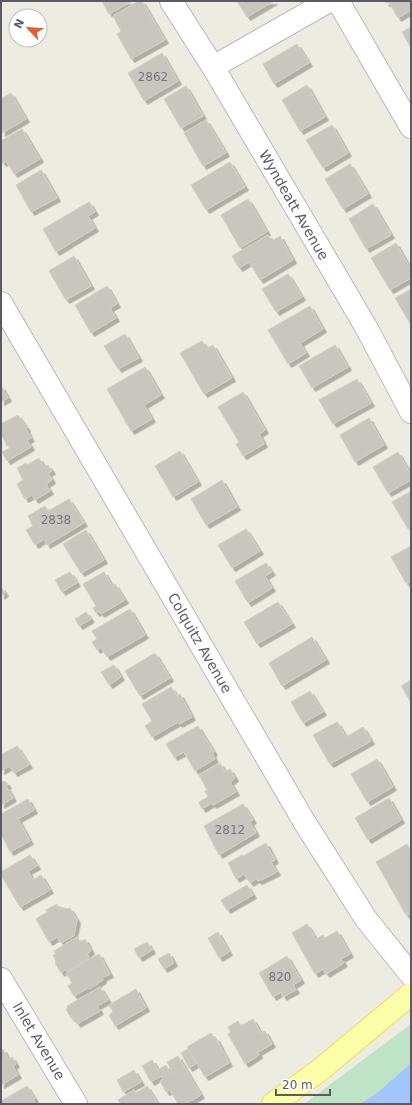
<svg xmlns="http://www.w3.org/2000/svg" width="412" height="1105" font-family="'DejaVu Sans',sans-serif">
	<defs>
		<filter id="shadow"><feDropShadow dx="3.5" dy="3.5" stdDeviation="0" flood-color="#0004"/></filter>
	</defs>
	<rect width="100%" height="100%" fill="#edece2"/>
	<path fill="#bfe4c5" d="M411,1024v39l-34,30 -17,11h-56z"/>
	<path fill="#a2c5fc" d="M411,1063v41h-51l17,-11z"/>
	<path fill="#c8c6bf" stroke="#d1cfc0" filter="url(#shadow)" d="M102,1h30l-23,13z
		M139,1h3l23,39 -34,19 -14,-25 4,-3 -8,-15z
		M237,1h37l-27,16z
		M385,1h26v9l-13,8 -9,-16 -3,1z
		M411,27v21l-9,-16z
		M297,44l12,19 -35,21 -11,-20z
		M162,53l16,28 -34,20 -16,-28z
		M307,85l18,32 -25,14 -18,-31z
		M186,86l17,30 -22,12 -17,-29z
		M11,93l15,26 -24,14 -1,-34z
		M206,120l20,33 -23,13 -19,-33z
		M332,125l16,28 -25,15 -17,-28z
		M22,129l18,30 -26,15 -8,-13 -3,2 -2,-2v-20z
		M230,162l15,25 -39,23 -15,-25z
		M350,164l18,30 -25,15 -18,-30z
		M41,170l16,28 -26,14 -15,-27z
		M248,199l19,33 -27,16 -19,-33z
		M89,202l6,10 -7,4 7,12 -39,24 -13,-23z
		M373,204l18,31 -25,14 -17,-30z
		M268,235l4,6 8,-5 13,24 -33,20 -11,-18 -10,6 -7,-12z
		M396,243l15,27v8l-21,12 -19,-32z
		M74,256l17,30 -25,14 -17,-29z
		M288,274l14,23 -26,15 -14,-23z
		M107,286l10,18 -7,4 6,10 -25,15 -16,-28z
		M411,289v36l-16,-27z
		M310,306l13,23 -23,14 6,10 -18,11 -20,-34z
		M125,334l14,24 -21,11 -14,-23z
		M202,341l5,7 6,-3 19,33 -28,16 -24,-41z
		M335,345l13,22 -36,21 -13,-22z
		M145,367l16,28 -17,10 8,14 -21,12 -24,-42z
		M357,379l14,24 -38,21 -14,-24z
		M1,386l7,12 -7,4z
		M243,392l22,38 -6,4 5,10 -21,12 -7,-12 3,-2 -21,-35z
		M18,415l9,13 -1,1 5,9 -4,2 4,7 -24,14 -5,-9 8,-4 -2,-3 -1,1 -6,-13v-9z
		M369,418l15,27 -29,17 -15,-27z
		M180,451l18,31 -25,15 -18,-31z
		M398,452l13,23v5l-23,13 -15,-26z
		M39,458l5,9 4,-2 4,6 -4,2 4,7 -6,4 4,7 -15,9 -3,-5 -7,4 -8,-15 6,-4 -6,-12 9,-5 1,2z
		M222,480l15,27 -31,18 -15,-26z
		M411,491v36l-3,2 -16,-27z
		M69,499l15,24 -37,22 -3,-6 -9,6 -9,-15 7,-4 -5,-10 17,-10 3,5z
		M246,529l14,22 -28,17 -14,-23z
		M86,530l18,30 -23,13 -18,-29z
		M411,546v35l-5,2 -15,-26z
		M266,563l6,9 -7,4 7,12 -24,15 -13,-22z
		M70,572l7,11 -15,9 -7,-12z
		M104,572l8,14 3,-2 10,16 -24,14 -2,-3 -3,2 -3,-5 3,-2 -13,-22z
		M1,587l4,6 -4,3z
		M278,602l14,22 -35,20 -13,-22z
		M130,609l15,26 -38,22 -6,-10 -4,3 -5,-8 5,-3 -5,-8z
		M86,612l5,7 -12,7 -4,-7z
		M312,637l14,23 -44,26 -13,-23z
		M155,653l15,25 -30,18 -15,-25z
		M114,665l7,12 -12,8 -8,-13z
		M411,680v23l-10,-17z
		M171,687l6,9 3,-2 12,23 -13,7 -1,-2 -26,15 -7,-11 7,-5 -10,-17z
		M310,691l13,21 -20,11 -12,-21z
		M337,722l9,15 17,-10 8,14 -41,23 -17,-29z
		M198,726l16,26 -2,1 3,6 -20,12 -11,-19 -10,5 -8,-13z
		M17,746l12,19 -15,8 -4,-7 -9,5v-16z
		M377,759l16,28 -26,15 -16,-28z
		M220,763l5,9 5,-3 5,9 -5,4 6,10 -23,13 -1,-2 -10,6 -3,-7 9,-5 -3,-6 2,-1 -8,-15z
		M3,781l3,1 2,3 -2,1 7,12 -12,7v-22z
		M389,798l12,22 -33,20 -13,-22z
		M28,799l6,11 -16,9 12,22 -20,11 -7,-15h-2v-20l2,-1 -2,-2z
		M243,804l10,16 -3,2 6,11 -37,22 -15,-29z
		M266,843l9,17 -4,2 6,10 -16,8 -3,1 -2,-2 -6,4 -6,-9 -8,5 -8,-16 14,-8 1,1z
		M407,844l4,7v62l-5,2 -30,-53z
		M30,855l7,11 -9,5 5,9 8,-5 9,15 -30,17 -19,-32v-3z
		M247,885l6,10 -26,15 -6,-10z
		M57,904v2l11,3 2,-1 7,12 -3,14 1,1 -14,8 -4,-6 -8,5 -13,-23 11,-7 -1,-2z
		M307,924l9,15 7,-4 2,3 12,-7 13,23 -9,5 3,4 -18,11 -3,-5 -8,5 -23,-41z
		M218,932l11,20 -10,6 -11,-20z
		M77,937l3,5 5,-3 6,12 -4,3 2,4 -23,13 -1,-1 -4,3 -6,-10 1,-1 -3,-7 3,-1 -2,-3z
		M147,942l5,8 -13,8 -5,-9z
		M169,953l5,10 -10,6 -6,-10z
		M99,954l11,20 -8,4 1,2 -5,3v1l-9,5 -1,-1 -14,8 -6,-10 4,-3 -6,-10z
		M287,956l14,24 -8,5 3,5 -13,7 -2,-5 -8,5 -14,-24z
		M100,987l8,13 -11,6 3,5 -23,13 -4,-7 -2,1 -5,-9 2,-1 -1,-2z
		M136,989l10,19 -31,18 -6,-11 4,-3 -4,-7z
		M253,1019l8,14 4,-2 7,13 -14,8 1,3 -14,9 -17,-30 3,-2 -3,-5 10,-6 3,5z
		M211,1033l4,6 1,-1 13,25 -24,14 -18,-30z
		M3,1049l5,10 4,-2 4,7 -3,2 5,9 -17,10v-34z
		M188,1049l9,14 -8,5 -8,-15z
		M178,1056l23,39 -16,9h-7l-8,-14 -4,2 -6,-11 3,-2 -2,-3 -10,6 -9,-16 10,-6 6,10 8,-5 5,9 2,-1 -6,-11z
		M134,1070l7,12 -18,10 -6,-12z
		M27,1086l8,13 -2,1 3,4h-34l-1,-3z
		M147,1086l11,18h-37l-3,-4 16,-10 2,3z"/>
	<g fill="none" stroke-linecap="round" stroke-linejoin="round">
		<defs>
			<path id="minor" d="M171,1l42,66 153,260 45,85
				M338,1l73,126
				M213,67l116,-66
				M1,303l304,520 61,96 45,56
				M1,979l75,125"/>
			<path id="major" d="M273,1104l47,-34 91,-76"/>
		</defs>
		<use href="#minor" stroke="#b7b9be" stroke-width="24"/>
		<use href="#major" stroke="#eddd5b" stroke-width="24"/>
		<use href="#minor" stroke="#fff" stroke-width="22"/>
		<use href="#major" stroke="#fcfda7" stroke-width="22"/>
	</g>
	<g text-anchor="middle" stroke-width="3" stroke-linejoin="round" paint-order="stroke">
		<g font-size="12" fill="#767679">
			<text x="153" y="81">2862</text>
			<text x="56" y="524">2838</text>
			<text x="230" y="834">2812</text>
			<text x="280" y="981">820</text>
		</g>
		<g font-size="14" fill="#5a5c62" stroke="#fff">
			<text transform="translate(294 205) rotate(60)" y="5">Wyndeatt Avenue</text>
			<text transform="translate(200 643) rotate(60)" y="5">Colquitz Avenue</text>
			<text transform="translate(39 1041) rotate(59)" y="5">Inlet Avenue</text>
		</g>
	</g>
	<rect width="412" height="1105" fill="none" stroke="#5a5c62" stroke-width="4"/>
	<g transform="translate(28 28) rotate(296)"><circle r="19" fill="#ffffff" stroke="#bdbec0"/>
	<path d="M0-3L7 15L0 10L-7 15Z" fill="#e45e31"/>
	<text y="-6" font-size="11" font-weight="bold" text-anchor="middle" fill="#5a5c62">N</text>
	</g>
	<path d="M276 1089v6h54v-6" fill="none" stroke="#5a5c62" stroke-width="2"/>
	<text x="282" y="1089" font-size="12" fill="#5a5c62" stroke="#ffffff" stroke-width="3" paint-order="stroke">20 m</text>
</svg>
